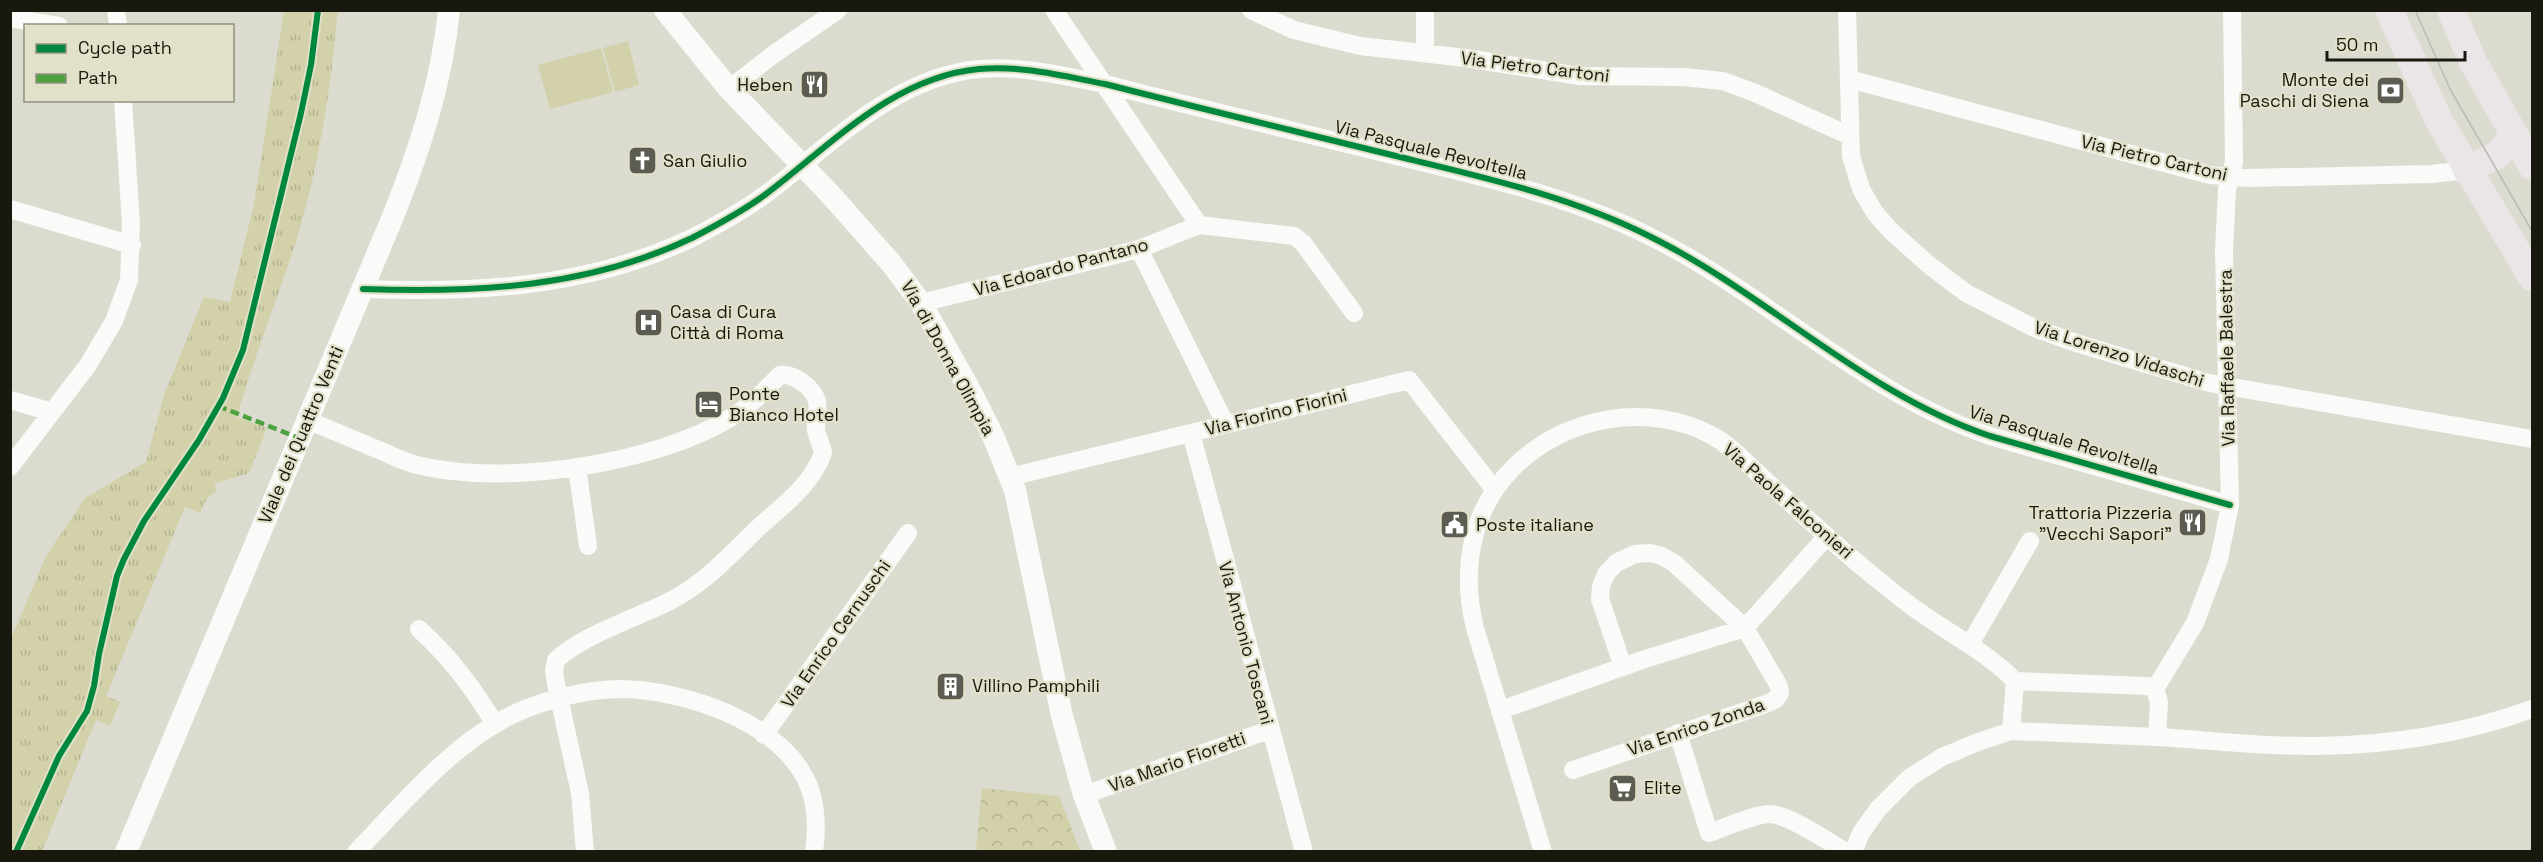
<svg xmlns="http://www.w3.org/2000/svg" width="2543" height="862" font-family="'Space Grotesk',sans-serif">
	<defs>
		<pattern id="forest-crowns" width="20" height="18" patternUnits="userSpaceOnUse" patternTransform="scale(1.5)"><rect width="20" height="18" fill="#d2d1aa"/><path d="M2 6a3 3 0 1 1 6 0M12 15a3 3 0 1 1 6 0" fill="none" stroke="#b4b391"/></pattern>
		<pattern id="park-tufts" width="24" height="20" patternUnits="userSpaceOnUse" patternTransform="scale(1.5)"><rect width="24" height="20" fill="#d2d1aa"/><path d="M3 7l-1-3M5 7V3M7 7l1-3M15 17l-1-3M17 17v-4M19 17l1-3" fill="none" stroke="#b4b391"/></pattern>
	</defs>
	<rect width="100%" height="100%" fill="#dbdbcf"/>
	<path fill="#d2d1aa" d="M628,41l11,44 -24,7 -12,-44z
		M601,48l12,44 -63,17 -12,-44z"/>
	<path fill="url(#forest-crowns)" d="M982,788l77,8 21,55 -81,1 -23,-3z"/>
	<path fill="url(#park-tufts)" d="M284,11h54l-1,5c-6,75 -18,147 -39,219 -19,61 -44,120 -61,182l30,11 -18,45 -35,11 3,7 -10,7 -7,15 -15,-6 -79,189 14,6 -10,24 -14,-6 -54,131h-31v-212l35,-83 39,-58 61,-36 18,-67 40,-98 26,5 24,-98z"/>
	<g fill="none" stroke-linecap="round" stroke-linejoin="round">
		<path stroke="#fafaf8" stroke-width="18" d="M116,10l2,16
			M1054,10l145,215
			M1251,10l43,20 66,16 106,12 113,18 104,1 40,4 30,11 97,44
			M1847,10l4,146 10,33 14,24 16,18 38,34 37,28 68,35 42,15 133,40 323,56
			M10,18l49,8
			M1425,53v-43
			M1849,79l361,96 37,3 184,-4 36,-4
			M729,89l45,-35 64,-44
			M10,209l122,36
			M1139,249l86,174
			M363,289c114,4 224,-1 329,-51 25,-13 51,-27 74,-44 64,-48 127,-117 213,-125 42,-4 84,7 126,15 97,25 194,48 291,72 87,21 177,41 257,82 116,58 212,156 337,198l240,69
			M921,303l218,-54 60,-24 95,11 9,7 51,70
			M10,400l42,12
			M307,420c24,10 48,20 72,30 14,6 27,13 42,16 88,20 234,-2 311,-49 18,-11 33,-27 48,-42 13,-2 33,12 37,26 2,9 -2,19 -1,29 1,7 6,15 7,23 -12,33 -40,52 -65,75 -28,27 -53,55 -88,73 -34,17 -87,34 -114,59l-2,11 2,13 24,109 5,59
			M1191,433l113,419
			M10,467l78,-102 26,-44 15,-41 2,-56 -8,-124
			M577,467l11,79
			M1010,477l399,-97 85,109
			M419,629c33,30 53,58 76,95
			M1970,644l60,-103
			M2155,689l40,-66 24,-64 11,-54 -6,-254 3,-62 7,-27 -2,-152
			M1501,710l141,-50 103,-32 82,-92
			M1678,733l31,100c17,-6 45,-19 62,-19 18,1 58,28 75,38
			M764,735l144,-202
			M2157,737c53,3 107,10 160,9 74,-1 146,-12 215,-37
			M1573,770l190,-65 12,-5 5,-7 -1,-7 -34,-58 -71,-65 -12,-7 -12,-3 -15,1 -19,9 -10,11 -5,12 -1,13 23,68
			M1084,795l185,-65
			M356,852c48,-49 97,-110 160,-139 31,-14 69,-23 102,-24 64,0 168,33 192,100 7,20 7,41 4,63
			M1543,852l-68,-224c-14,-57 -5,-117 38,-160 51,-52 136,-67 200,-32 20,11 36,30 52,44 37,33 73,68 112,99 15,12 30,25 47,36 31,22 64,38 91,66
			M1853,852l8,-19 17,-24 31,-31 33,-21 36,-15 33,-11 146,6 2,-35 -4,-13 -7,-3 -133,-5 -4,50"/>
		<path stroke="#fafaf8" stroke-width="22" d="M665,10l64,79 100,104 62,70 30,40 50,89 22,44 22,54 47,226 22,79 22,57
			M126,852l268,-638c26,-66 48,-132 55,-204"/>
		<path stroke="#eae5e6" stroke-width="28" d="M2389,10l49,109 94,158
			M2451,10l21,50 60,106
			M2467,170l30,-15 18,-20"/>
		<path stroke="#bbbbb8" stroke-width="1.5" d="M2415,10l35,79 82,142"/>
		<path stroke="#4ea13f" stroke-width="4.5" stroke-dasharray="9 4.5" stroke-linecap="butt" d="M218,406l81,32"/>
		<defs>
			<path id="cycleway" d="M363,289c114,4 224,-1 329,-51 25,-13 51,-27 74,-44 64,-48 127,-117 213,-125 42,-4 84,7 126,15 97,25 194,48 291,72 87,21 177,41 257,82 116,58 212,156 337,198l240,69
				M16,852l43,-96 28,-45 7,-25 5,-32 18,-78 7,-17 20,-38 55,-81 24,-42 20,-48 58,-237 10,-48 7,-55"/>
		</defs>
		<use href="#cycleway" stroke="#e1e1c9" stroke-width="10"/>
		<use href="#cycleway" stroke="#00873e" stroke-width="6"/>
	</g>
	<defs>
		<symbol id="restaurant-square" viewBox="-11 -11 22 22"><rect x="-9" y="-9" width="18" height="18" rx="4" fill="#5c5c52" stroke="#e1e1c9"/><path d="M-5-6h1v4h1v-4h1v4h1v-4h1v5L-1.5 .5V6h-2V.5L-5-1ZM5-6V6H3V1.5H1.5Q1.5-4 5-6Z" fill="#fff"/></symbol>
		<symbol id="bank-square" viewBox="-11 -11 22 22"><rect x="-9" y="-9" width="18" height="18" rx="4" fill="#5c5c52" stroke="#e1e1c9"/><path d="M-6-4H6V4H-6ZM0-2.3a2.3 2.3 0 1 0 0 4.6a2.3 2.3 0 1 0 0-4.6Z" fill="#fff"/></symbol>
		<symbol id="church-square" viewBox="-11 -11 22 22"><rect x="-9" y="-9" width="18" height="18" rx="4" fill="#5c5c52" stroke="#e1e1c9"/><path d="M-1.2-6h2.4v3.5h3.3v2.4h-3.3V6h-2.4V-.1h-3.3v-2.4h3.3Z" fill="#fff"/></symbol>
		<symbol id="hospital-square" viewBox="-11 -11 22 22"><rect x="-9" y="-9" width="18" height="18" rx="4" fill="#5c5c52" stroke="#e1e1c9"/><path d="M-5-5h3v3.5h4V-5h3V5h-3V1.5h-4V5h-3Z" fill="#fff"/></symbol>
		<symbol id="hotel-square" viewBox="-11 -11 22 22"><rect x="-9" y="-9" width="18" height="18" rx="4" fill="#5c5c52" stroke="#e1e1c9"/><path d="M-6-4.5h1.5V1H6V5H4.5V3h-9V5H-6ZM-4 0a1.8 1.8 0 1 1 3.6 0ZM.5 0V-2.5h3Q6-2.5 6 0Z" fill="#fff"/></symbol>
		<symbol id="civic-square" viewBox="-11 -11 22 22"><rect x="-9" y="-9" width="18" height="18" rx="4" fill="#5c5c52" stroke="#e1e1c9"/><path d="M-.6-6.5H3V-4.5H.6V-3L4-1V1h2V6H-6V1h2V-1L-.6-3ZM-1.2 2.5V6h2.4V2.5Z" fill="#fff"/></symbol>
		<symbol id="building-square" viewBox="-11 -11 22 22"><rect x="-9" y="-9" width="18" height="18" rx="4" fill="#5c5c52" stroke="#e1e1c9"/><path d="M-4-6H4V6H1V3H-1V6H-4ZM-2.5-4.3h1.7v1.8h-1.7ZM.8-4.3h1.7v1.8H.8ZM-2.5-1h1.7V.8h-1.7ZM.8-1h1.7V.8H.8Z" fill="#fff"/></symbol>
		<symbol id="supermarket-square" viewBox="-11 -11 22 22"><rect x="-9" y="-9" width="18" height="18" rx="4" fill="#5c5c52" stroke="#e1e1c9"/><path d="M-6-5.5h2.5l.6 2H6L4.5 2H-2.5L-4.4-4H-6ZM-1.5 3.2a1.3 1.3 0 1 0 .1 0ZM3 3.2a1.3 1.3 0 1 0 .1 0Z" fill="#fff"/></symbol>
	</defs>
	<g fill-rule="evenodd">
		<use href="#restaurant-square" x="798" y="68" width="33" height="33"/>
		<use href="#bank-square" x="2374" y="74" width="33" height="33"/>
		<use href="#church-square" x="626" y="144" width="33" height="33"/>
		<use href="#hospital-square" x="632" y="306" width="33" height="33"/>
		<use href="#hotel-square" x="692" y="388" width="33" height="33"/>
		<use href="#restaurant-square" x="2176" y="506" width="33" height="33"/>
		<use href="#civic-square" x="1438" y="508" width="33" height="33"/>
		<use href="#building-square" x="934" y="670" width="33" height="33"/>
		<use href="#supermarket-square" x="1606" y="772" width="33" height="33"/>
	</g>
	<g text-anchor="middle" stroke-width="4.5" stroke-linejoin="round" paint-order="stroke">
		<g font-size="18" fill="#18180f" stroke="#e1e1c9">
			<text transform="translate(1535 67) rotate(7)" y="6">Via Pietro Cartoni</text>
			<text transform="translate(1431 150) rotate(14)" y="6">Via Pasquale Revoltella</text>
			<text transform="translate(2154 158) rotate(13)" y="6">Via Pietro Cartoni</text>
			<text transform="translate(1061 267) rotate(-15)" y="6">Via Edoardo Pantano</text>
			<text transform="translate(2119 354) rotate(18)" y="6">Via Lorenzo Vidaschi</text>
			<text transform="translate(948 358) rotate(61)" y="6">Via di Donna Olimpia</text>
			<text transform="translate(2227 358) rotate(-91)" y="6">Via Raffaele Balestra</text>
			<text transform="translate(1276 412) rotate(-14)" y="6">Via Fiorino Fiorini</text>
			<text transform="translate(301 435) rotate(-67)" y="6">Viale dei Quattro Venti</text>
			<text transform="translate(2064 440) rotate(17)" y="6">Via Pasquale Revoltella</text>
			<text transform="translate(1788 501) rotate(41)" y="6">Via Paola Falconieri</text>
			<text transform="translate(836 634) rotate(-55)" y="6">Via Enrico Cernuschi</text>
			<text transform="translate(1246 643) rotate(75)" y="6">Via Antonio Toscani</text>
			<text transform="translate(1696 727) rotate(-19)" y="6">Via Enrico Zonda</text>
			<text transform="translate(1177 762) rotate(-20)" y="6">Via Mario Fioretti</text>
		</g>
		<g font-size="18" fill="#18180f" stroke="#e1e1c9" text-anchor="start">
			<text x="2369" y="86" text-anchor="end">Monte dei<tspan x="2369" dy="21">Paschi di Siena</tspan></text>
			<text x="793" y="91" text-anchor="end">Heben</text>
			<text x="663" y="167">San Giulio</text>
			<text x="670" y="318">Casa di Cura<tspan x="670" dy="21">Città di Roma</tspan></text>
			<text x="729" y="400">Ponte<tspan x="729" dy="21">Bianco Hotel</tspan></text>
			<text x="2172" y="519" text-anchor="end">Trattoria Pizzeria<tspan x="2172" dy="21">"Vecchi Sapori"</tspan></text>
			<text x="1476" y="531">Poste italiane</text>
			<text x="972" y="692">Villino Pamphili</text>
			<text x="1644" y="794">Elite</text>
		</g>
	</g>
	<rect width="2543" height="862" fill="none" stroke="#18180f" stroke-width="24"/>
	<rect x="24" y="24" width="210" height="78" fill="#e1e1c9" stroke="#91917f" stroke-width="1.5"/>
	<rect x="36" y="44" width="30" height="9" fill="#00873e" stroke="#91917f" stroke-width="1.5"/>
	<text x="78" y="54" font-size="18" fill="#18180f">Cycle path</text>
	<rect x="36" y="74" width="30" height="9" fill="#4ea13f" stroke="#91917f" stroke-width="1.5"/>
	<text x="78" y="84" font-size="18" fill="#18180f">Path</text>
	<path d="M2327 51v9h138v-9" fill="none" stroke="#18180f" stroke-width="3"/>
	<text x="2336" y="51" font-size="18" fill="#18180f" stroke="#e1e1c9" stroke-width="4.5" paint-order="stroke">50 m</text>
</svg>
